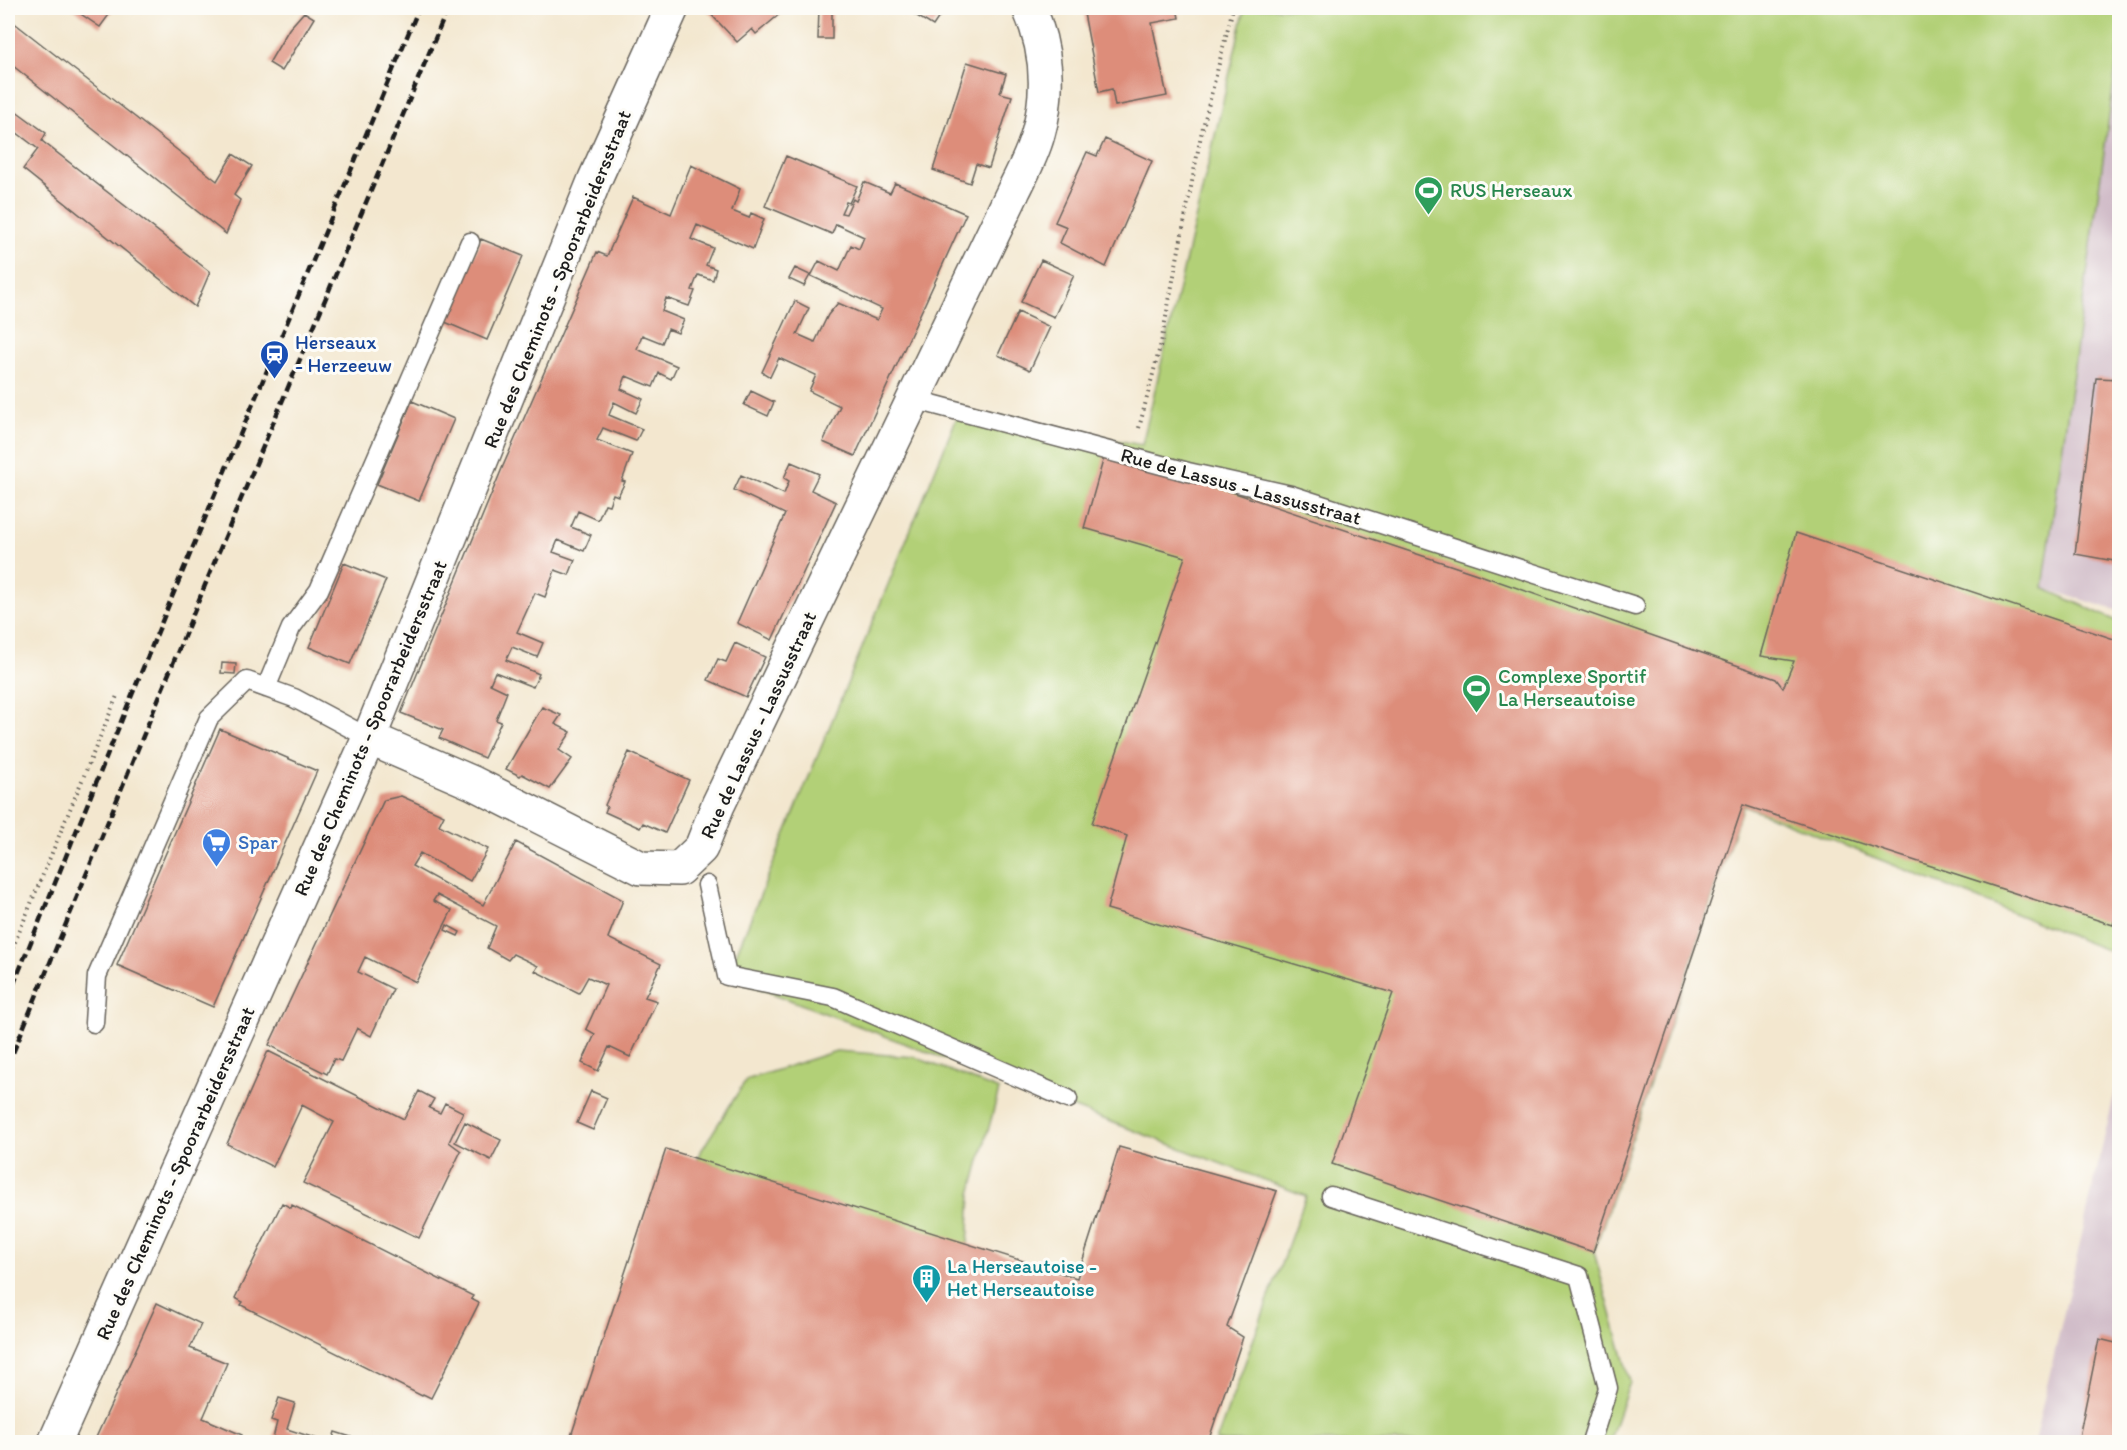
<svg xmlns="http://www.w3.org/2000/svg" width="2127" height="1450" font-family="Itim,sans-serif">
	<rect width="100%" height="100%" fill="#fdfcf7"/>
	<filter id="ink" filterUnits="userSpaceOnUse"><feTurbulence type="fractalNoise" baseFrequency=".0167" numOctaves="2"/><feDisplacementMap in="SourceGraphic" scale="12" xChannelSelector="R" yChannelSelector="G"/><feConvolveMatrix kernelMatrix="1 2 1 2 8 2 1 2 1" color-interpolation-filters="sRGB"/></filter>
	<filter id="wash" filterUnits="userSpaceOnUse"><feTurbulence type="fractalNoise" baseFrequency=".008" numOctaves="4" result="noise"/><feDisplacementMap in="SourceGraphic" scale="24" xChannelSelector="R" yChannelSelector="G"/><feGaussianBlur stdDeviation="1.35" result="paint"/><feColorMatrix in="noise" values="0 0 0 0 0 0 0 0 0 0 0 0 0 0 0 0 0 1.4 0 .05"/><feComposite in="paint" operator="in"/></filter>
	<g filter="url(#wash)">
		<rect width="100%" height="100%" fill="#f3e7cf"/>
		<path fill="#d1bdc9" d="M2119,45v566l-76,-23z
			M2119,1074v368h-85z"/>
		<path fill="#b2d077" stroke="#67764a" stroke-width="1.5" d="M1245,8h874v37l-76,543 76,34v333l-376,-150 -149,447 36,130 -21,60h-393l90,-246 -579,-220 232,-564 183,33z
			M836,1051l79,6 84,33 -28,104 -3,51 -272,-86 50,-79z"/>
		<g id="blocks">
			<path fill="#dd8d7a" d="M72,8h42l-14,19z
				M712,8h64l5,5 -25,21 -4,-5 -15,13 -29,-31z
				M819,8h13v31h-14z
				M881,8h12l-3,5z
				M904,8h41l-12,18z
				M1083,8h94l2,10 -27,5 15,73 -52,10 -3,-17 -13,3z
				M304,12l10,6 -32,53 -13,-8 20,-34z
				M8,18l209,163 16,-27 19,12 -18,29 6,5 -14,34 -218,-172z
				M967,62l39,12 -6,19 12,3 -23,72 -13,-4 -6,19 -37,-13z
				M8,105l38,28 -4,8 168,131 -15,35 -172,-138 15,-20 -30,-23z
				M1105,139l47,22 -46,106 -46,-24 7,-16 -12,-5 32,-70 10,4z
				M786,156l71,30 -8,17 -3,-1 -5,11 5,1 7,-15 3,2 8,-19 26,11 5,-10 71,31 -111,242 -32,-14 17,-36 -31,-15 7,-16 -37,-17 -9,19 -8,-5 33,-71 14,7 -12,26 18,8 13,-27 10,-12 39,17 5,-11 -71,-33 8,-15 20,10 12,-26 8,4 5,-12 -28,-13 -4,10 -67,-28z
				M691,165l49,24 -8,22 17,7 2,-5 13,6 -11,30 -56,-24 -6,14 22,9 -7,17 10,4 -3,11 -15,-5 -6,15 3,1 -6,15 -23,-8 -4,13 22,9 -6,13 -10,-4 -6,14 -20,-8 -5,14 40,17 -6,13 -12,-6 -6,14 -27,-11 -5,13 22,10 -7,14 -22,-11 -5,13 33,14 -6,12 -33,-13 -6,12 35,14 -10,27 3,1 -7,14 -5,-2 -4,11 -4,-1 -7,16 -20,-9 -7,16 20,8 -7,16 -26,-11 -5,12 22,8 -6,15 -14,-5 -10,27 -10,-4 -18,39 26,11 -6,14 -25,-10 -6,13 33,14 -6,13 -38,-15 -5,12 17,8 -11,28 5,2 -17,36 -45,-20 4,-8 -42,-17 102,-247 94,-214 10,4 26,-59 38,17z
				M481,239l42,17 -36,84 -42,-18z
				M1041,260l33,15 -20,42 -33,-15z
				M795,268l15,7 -6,11 -15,-7z
				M1018,312l32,15 -20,43 -32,-15z
				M2096,378l24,1v183l-45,-8z
				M751,391l23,11 -6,14 -24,-11z
				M412,401l42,18 -35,82 -42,-17z
				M1106,450l377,126 293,103 7,9 11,-27 -33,-5 35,-123 324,108v264l-7,20 -370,-120 -150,447 -261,-88 61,-171 -286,-84 20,-73 -35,-13 93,-266 -101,-29z
				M791,462l28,12 -8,16 25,12 -64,138 -35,-17 48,-109 -51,-24 7,-15 43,19 5,-13 -5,-3z
				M344,563l42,17 -36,84 -41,-17z
				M735,643l30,14 -19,40 -38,-17 10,-21 8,3z
				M222,663l14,1 -1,10 -14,-1z
				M542,707l19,8 -6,9 16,8 -12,18 13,9 -22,30 -28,-15 -2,2 -14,-7z
				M220,729l97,42 -104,236 -96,-42z
				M629,752l60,28 -24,53 -22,-10 -3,5 -35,-16 2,-5 -2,-2z
				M401,796l43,19 -5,10 49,24 -18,32 -50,-28 -8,13 71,39 33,-63 107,58 -15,38 53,26 -16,33 12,4 -27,56 -21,-10 -11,24 -16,-8 13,-29 -9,-5 20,-44 -18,-8 -9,16 -44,-22 3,-5 -25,-12 -5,6 -21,-12 9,-22 -59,-31 -4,6 19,9 -36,72 -51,-25 -7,15 35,17 -22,47 -14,-8 -16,33 -7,-2 -7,15 -58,-29 115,-245z
				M447,925l13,7 -2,4 -13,-6z
				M268,1051l136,68 15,-28 15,8 -5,9 11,5 5,-10 18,9 -14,30 12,9 -42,87 -116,-55 31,-61 -32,-17 -29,62 -46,-23z
				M591,1091l16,7 -14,32 -16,-7z
				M465,1122l36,18 -10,20 -36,-18z
				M1119,1147l158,44 -50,136 16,10 -35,105h-639l97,-293 411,129z
				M282,1203l9,5 1,-3 181,91 -2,3 8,4 -48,95 -8,-4 -1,2 -181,-91 2,-3 -8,-4z
				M157,1303l44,21 -11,24 37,15 -24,55 39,17 -2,7h-146z
				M2099,1339l21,5v98h-42z
				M279,1398l16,5 -8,26 40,13h-55l5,-20 -6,-2z
				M335,1432l16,5 -2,5h-17z"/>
		</g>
	</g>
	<g filter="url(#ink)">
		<use href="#blocks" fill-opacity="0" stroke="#67635b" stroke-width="1.5"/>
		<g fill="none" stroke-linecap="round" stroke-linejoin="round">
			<defs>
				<path id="lane" d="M913,399l275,73 103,23 344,111
					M266,688l25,-60 28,-38 151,-348
					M707,885l20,91 106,21 235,102
					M94,1023l3,-47 112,-258 38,-37 47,17 75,40
					M1331,1196l248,80 29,112 -17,54"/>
				<path id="street" d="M369,738l104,45 168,85 38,1 22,-21 17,-43 296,-615c9,-18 19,-37 24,-56 12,-42 9,-86 -9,-126
					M55,1442l314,-704 226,-559 77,-171"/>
			</defs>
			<use href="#lane" stroke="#67635b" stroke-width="21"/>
			<use href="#street" stroke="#67635b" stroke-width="36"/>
			<path stroke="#67635b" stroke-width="4" stroke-dasharray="1.5 4.5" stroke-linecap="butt" d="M1139,428l22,-85 40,-208 32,-127
				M8,959l109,-263"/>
			<use href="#lane" stroke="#fff" stroke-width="18"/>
			<use href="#street" stroke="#fff" stroke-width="33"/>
			<path stroke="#1c1c1c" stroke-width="4.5" stroke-dasharray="9 4.5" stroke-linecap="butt" d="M8,998l164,-401 247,-589
				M8,1065l209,-509 231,-548"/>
		</g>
	</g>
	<defs>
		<symbol id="stadium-pin" viewBox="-11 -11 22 30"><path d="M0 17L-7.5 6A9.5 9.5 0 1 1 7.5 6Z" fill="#2e9e5b" stroke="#fdfcf7"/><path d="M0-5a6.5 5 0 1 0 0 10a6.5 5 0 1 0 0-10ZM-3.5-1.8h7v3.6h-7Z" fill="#fff"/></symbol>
		<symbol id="station-pin" viewBox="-11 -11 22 30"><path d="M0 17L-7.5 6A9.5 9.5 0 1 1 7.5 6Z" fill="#1a4fb4" stroke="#fdfcf7"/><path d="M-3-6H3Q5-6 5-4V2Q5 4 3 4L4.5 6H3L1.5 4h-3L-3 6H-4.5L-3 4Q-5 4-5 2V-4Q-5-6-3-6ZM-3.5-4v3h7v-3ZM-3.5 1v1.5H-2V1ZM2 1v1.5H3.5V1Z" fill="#fff"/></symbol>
		<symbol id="supermarket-pin" viewBox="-11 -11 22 30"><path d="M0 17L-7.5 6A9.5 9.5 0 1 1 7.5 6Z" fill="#3f7fe0" stroke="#fdfcf7"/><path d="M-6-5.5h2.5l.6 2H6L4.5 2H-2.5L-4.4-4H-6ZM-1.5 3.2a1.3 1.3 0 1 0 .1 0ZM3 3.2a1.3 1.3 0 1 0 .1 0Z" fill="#fff"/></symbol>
		<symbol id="building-pin" viewBox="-11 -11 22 30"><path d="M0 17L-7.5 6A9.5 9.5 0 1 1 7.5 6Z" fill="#0f9aa8" stroke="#fdfcf7"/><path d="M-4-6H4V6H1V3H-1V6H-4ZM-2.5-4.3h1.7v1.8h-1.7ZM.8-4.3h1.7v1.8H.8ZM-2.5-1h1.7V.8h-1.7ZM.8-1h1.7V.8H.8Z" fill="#fff"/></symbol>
	</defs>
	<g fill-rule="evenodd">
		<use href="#stadium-pin" x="1412" y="174" width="33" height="45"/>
		<use href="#station-pin" x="258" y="338" width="33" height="45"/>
		<use href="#stadium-pin" x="1460" y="672" width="33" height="45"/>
		<use href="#supermarket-pin" x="200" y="826" width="33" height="45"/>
		<use href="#building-pin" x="910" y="1262" width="33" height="45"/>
	</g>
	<g text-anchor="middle" stroke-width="6" stroke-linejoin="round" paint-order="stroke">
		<g font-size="20" fill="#27864d" stroke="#fdfcf7" text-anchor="start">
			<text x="1450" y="197">RUS Herseaux</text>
			<text x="1498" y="683">Complexe Sportif<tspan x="1498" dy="23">La Herseautoise</tspan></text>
		</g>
		<g font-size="20" fill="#1c1c1c" stroke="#fdfcf7">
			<text transform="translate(557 279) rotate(-68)" y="7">Rue des Cheminots - Spoorarbeidersstraat</text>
			<text transform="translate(1241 486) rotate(15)" y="7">Rue de Lassus - Lassusstraat</text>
			<text transform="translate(758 725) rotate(-65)" y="7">Rue de Lassus - Lassusstraat</text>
			<text transform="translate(370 728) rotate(-67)" y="7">Rue des Cheminots - Spoorarbeidersstraat</text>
			<text transform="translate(175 1173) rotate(-66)" y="7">Rue des Cheminots - Spoorarbeidersstraat</text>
		</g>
		<g font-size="20" fill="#164399" stroke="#fdfcf7" text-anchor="start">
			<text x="295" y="349">Herseaux<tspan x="295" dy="23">- Herzeeuw</tspan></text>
		</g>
		<g font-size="20" fill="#366cbe" stroke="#fdfcf7" text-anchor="start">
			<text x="238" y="849">Spar</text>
		</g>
		<g font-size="20" fill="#0d838f" stroke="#fdfcf7" text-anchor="start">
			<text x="947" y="1273">La Herseautoise -<tspan x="947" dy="23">Het Herseautoise</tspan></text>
		</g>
	</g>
	<rect width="2127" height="1450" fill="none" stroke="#fdfcf7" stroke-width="30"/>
</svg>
